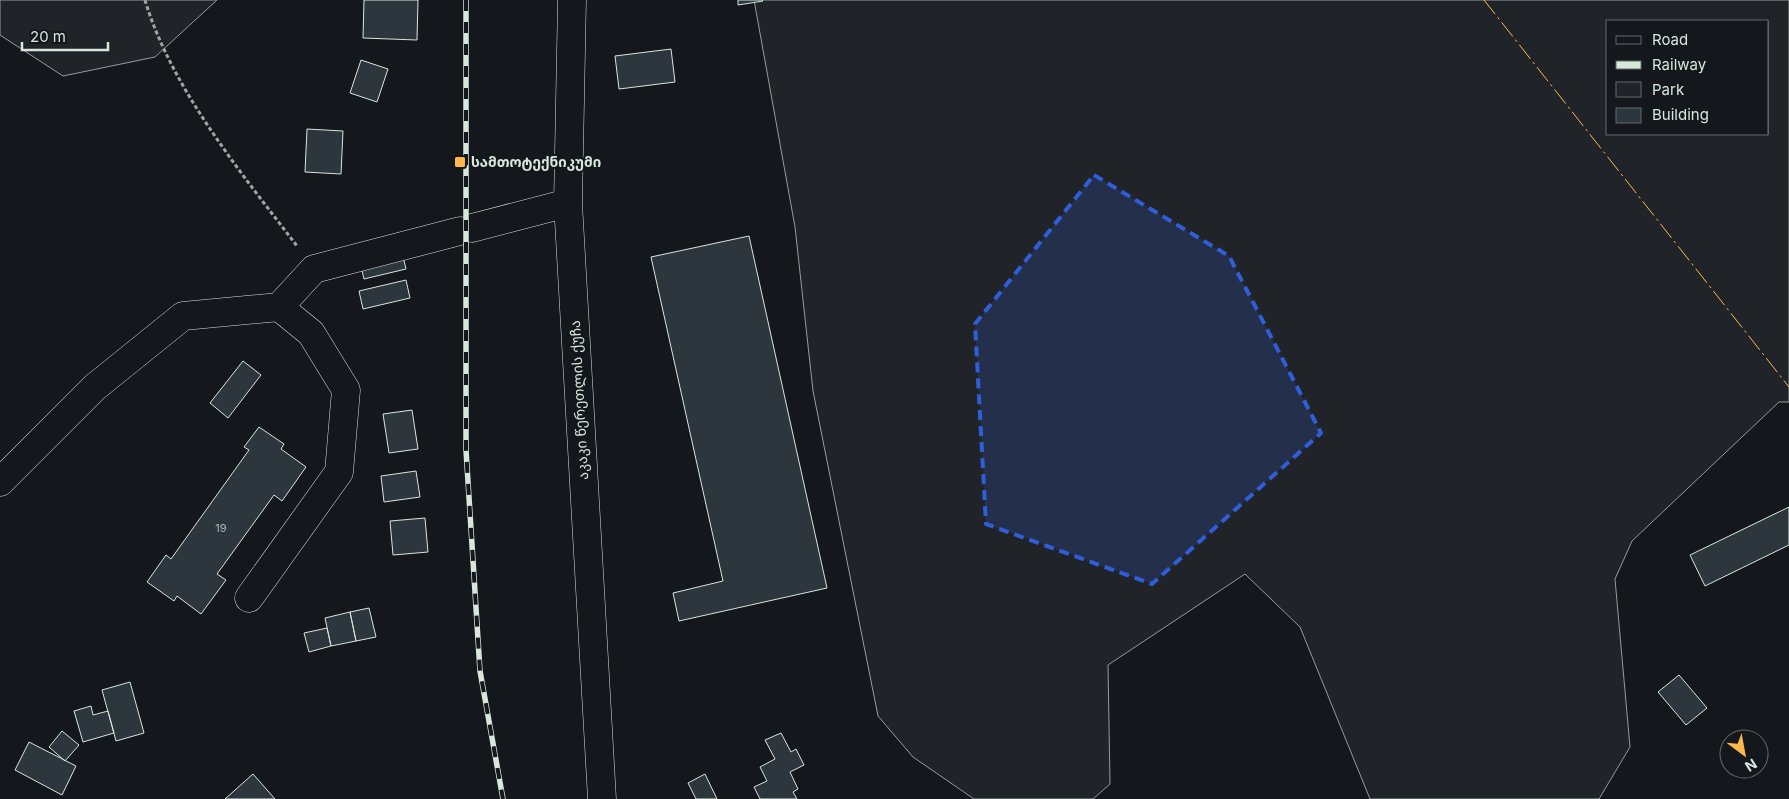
<svg xmlns="http://www.w3.org/2000/svg" width="1789" height="799" font-family="Inter,'Noto Sans Georgian',sans-serif">
	<rect width="100%" height="100%" fill="#14181c"/>
	<path fill="#202428" stroke="#939e99" fill-rule="evenodd" d="M0,0h217l-62,57 -92,19 -63,-41z
		M754,0h1035v402h-10l-147,139 -17,38 15,168 -31,52h-229l-70,-172 -55,-53 -137,91 2,119 -17,15h-119l-61,-42 -35,-41 -65,-325 -18,-164zM1608,21h160v113h-160z"/>
	<path fill="#2c363c" stroke="#d8e6dc" d="M364,0h54l-1,40 -54,-2z
		M738,0h24l1,1 -25,4z
		M671,49l4,33 -56,7 -4,-33z
		M361,60l27,9 -11,33 -27,-9z
		M307,129l36,2 -2,43 -36,-2z
		M749,236l78,352 -148,33 -6,-28 50,-12 -72,-324z
		M402,252l4,17 -42,10 -4,-17z
		M406,280l4,18 -47,11 -4,-18z
		M243,361l18,14 -33,43 -18,-15z
		M412,410l6,39 -29,4 -6,-39z
		M259,427l25,17 -3,5 25,18 -24,34 -8,-6 -57,79 9,6 -25,34 -24,-18 -3,5 -27,-19 19,-27 5,4 78,-109 -5,-3z
		M416,471l4,26 -36,5 -3,-26z
		M1789,507v38l-84,41 -15,-31z
		M425,518l3,34 -35,3 -3,-34z
		M369,608l7,29 -20,4 -6,-29z
		M350,612l6,29 -25,5 -6,-28z
		M327,628l4,18 -22,6 -5,-19z
		M1679,675l28,33 -21,17 -28,-33z
		M130,682l14,51 -28,8 -14,-51z
		M91,706l2,9 15,-4 6,22 -31,9 -9,-31z
		M62,731l17,14 -14,16 -16,-14z
		M781,733l10,19 5,-3 8,16 -14,7 8,17 -5,3 4,7h-37l-6,-12 13,-6 -7,-14 15,-8 -10,-19z
		M29,742l47,24 -14,29 -47,-25z
		M253,774l22,25h-50z
		M705,774l12,25h-21l-8,-16z"/>
	<g fill="none" stroke-linecap="round" stroke-linejoin="round">
		<defs>
			<path id="minor" d="M572,0l-4,203 34,596
				M472,228l96,-25
				M279,307l35,-38 146,-38
				M0,482l95,-95 88,-71 96,-9 32,26 35,57 -7,82 -90,126"/>
		</defs>
		<use href="#minor" stroke="#d8e6dc" stroke-width="29"/>
		<path stroke="#9da8a2" stroke-width="3" stroke-dasharray="4 2.5" stroke-linecap="butt" d="M145,0c26,88 97,174 152,246"/>
		<use href="#minor" stroke="#14181c" stroke-width="28"/>
		<defs>
			<path id="rail" d="M466,0v450l14,221 23,128"/>
		</defs>
		<use href="#rail" stroke="#d8e6dc" stroke-width="5.5"/>
		<use href="#rail" stroke="#14181c" stroke-width="4" stroke-dasharray="11" stroke-linecap="butt"/>
		<path stroke="#ffb74d" stroke-width="1" stroke-dasharray="18 4 2.5 4" stroke-linecap="butt" d="M1484,0l305,387"/>
	</g>
	<path fill="#305dd8" fill-opacity="0.2" stroke="#305dd8" stroke-width="4" stroke-dasharray="10 6" stroke-linejoin="round" d="M1094,175l135,81 92,177 -169,151 -166,-60 -11,-200z"/>
	<rect fill="#ffb74d" stroke="#14181c" stroke-width="2" x="454" y="156" width="12" height="12" rx="2.5"/>
	<g text-anchor="middle" stroke-width="4" stroke-linejoin="round" paint-order="stroke">
		<g font-size="11" fill="#adbab4">
			<text x="221" y="532">19</text>
		</g>
		<g font-size="14" font-weight="bold" fill="#d8e6dc" stroke="#14181c" text-anchor="start">
			<text x="471" y="167">სამთოტექნიკუმი</text>
		</g>
		<g font-size="14" fill="#d8e6dc" stroke="#14181c">
			<text transform="translate(579 400) rotate(-93)" y="5">აკაკი წერეთლის ქუჩა</text>
		</g>
	</g>
	<rect x="1606" y="20" width="162" height="115" fill="#14181c" stroke="#626a69"/>
	<rect x="1616" y="36" width="25" height="8" fill="#14181c" stroke="#626a69"/>
	<text x="1652" y="45" font-size="15" fill="#d8e6dc">Road</text>
	<rect x="1616" y="61" width="25" height="8" fill="#d8e6dc" stroke="#626a69"/>
	<text x="1652" y="70" font-size="15" fill="#d8e6dc">Railway</text>
	<rect x="1616" y="82" width="25" height="15" fill="#202428" stroke="#626a69"/>
	<text x="1652" y="95" font-size="15" fill="#d8e6dc">Park</text>
	<rect x="1616" y="108" width="25" height="15" fill="#2c363c" stroke="#626a69"/>
	<text x="1652" y="120" font-size="15" fill="#d8e6dc">Building</text>
	<g transform="translate(1744 754) rotate(148)"><circle r="24" fill="#14181c" stroke="#626a69"/>
	<path d="M0-4L9 19L0 12L-9 19Z" fill="#ffb74d"/>
	<text y="-8" font-size="14" font-weight="bold" text-anchor="middle" fill="#d8e6dc">N</text>
	</g>
	<path d="M22 42v8h86v-8" fill="none" stroke="#d8e6dc" stroke-width="2.5"/>
	<text x="30" y="42" font-size="15" fill="#d8e6dc" stroke="#14181c" stroke-width="4" paint-order="stroke">20 m</text>
</svg>
